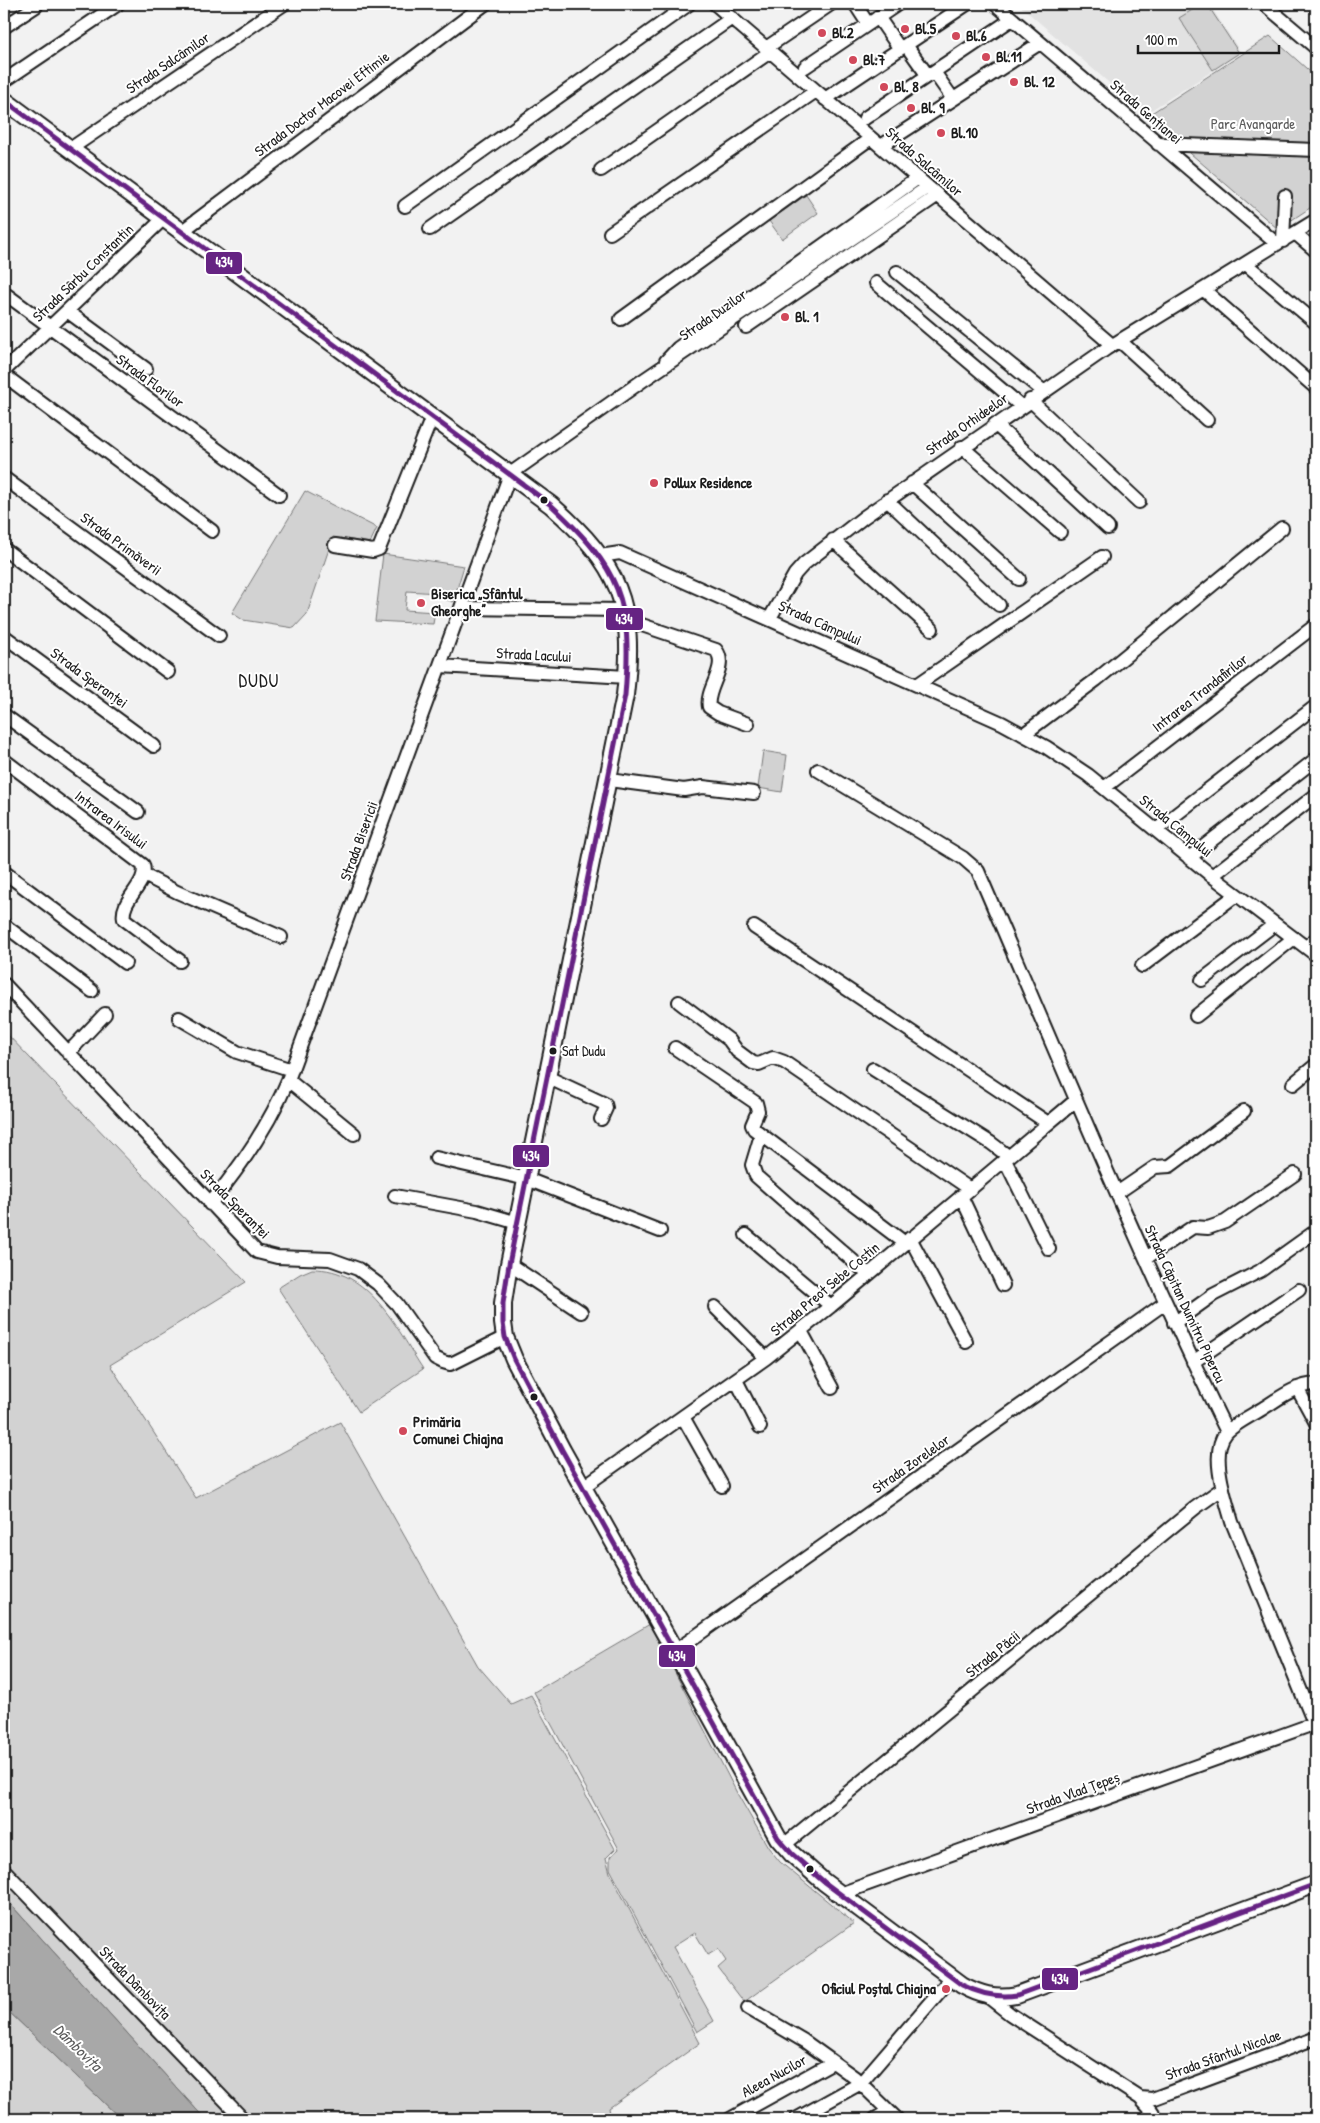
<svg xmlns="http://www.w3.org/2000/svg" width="1320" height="2123" font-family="'Patrick Hand',sans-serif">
	<rect width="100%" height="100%" fill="#f2f2f2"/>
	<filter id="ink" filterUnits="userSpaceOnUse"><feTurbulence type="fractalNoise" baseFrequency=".02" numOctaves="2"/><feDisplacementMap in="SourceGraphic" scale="10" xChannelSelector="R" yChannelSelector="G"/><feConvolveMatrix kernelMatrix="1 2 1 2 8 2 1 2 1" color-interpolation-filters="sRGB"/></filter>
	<g filter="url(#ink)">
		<path fill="#e2e2e2" d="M1018,4h191l32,49 -96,61z"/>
		<path fill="#d2d2d2" stroke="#777" d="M1202,4h5l32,49 -26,17 -34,-52z
			M1270,36l46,41v127l-38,25 -131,-113z
			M806,195l12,18 -36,26 -13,-18z
			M305,491l72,37 -7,15 -37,-6 -26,77 -13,14 -51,-8 -11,-7z
			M383,554l81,12 -11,36 -14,-5 -2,-4 -30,-2 -2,19 30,2 -2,12 -58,-3z
			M763,751l24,4 -5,37 -24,-4z
			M4,1031l242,251 -136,83 86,133 144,-76 138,244 33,38 20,-9 84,154 -9,9 4,15 90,170 -91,65 2,11h-406l-201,-222z
			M312,1269c58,-1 84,59 111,100l-64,43 -81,-124 22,-14z
			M650,1624l88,171 30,52 12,15 74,61 -110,79 -26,-34 8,-7 -8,-12 -10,6 -13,-22 -22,14 41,74 -17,11 -87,-163v-12l9,-8 -85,-157z
			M4,2007l117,112h-117z"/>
		<path fill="#a8a8a8" stroke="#707070" d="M4,1897l8,9 193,213h-84l-117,-112z"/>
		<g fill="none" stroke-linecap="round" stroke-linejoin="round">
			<defs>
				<path id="minor" d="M715,4l397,341
					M855,4l13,20
					M995,4l282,240
					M1264,4l52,44
					M878,17l22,32
					M4,27l32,-21
					M906,45l22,31
					M766,48l65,-44
					M805,67l93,-63
					M934,72l19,27
					M4,81l114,-77
					M825,99l142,-95
					M865,118l147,-99
					M1158,144l158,6
					M881,146l159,-103
					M70,149l214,-145
					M601,170l169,-118
					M405,206l284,-202
					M430,229l302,-211
					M181,232l304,-228
					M610,233l206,-142
					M1295,233l21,18
					M1283,241l2,-45
					M1246,264l70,59
					M897,272l146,119
					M876,283l145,123
					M1204,290l112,98
					M4,293l275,202
					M67,311l79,58
					M621,319l250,-181
					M746,327l192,-132
					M1120,341l87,79
					M666,361l12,-13 240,-170
					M4,371l159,-152
					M4,375l208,156
					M1030,400l109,102
					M995,424l113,104
					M962,447l98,85
					M4,478l215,158
					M912,483l107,96
					M887,500l112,105
					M833,540l99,89
					M335,545l38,6 6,-2 53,-132
					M4,549l164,123
					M600,556l20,-3 382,170 44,24 42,28 124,101 104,79
					M461,608l164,2
					M770,618l25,-44 9,-10 60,-47 242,-168 210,-129
					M627,620l89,30c13,17 -11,39 -7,57l9,6 30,11
					M4,636l150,110
					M440,666l187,11
					M917,685l185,-128
					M4,715l134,97
					M1024,734l72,-54 186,-152
					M4,760l139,105c6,19 -23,34 -19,54l56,42
					M818,770l145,88 15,13c81,188 159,377 249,561
					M609,780l75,10 19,-3 51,6
					M1104,788l212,-163
					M1156,830l160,-124
					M1189,858l127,-99
					M4,872l121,91
					M144,875l33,17 104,45
					M1212,876l104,-81
					M4,925l88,66
					M754,927l294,196
					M1306,947l10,-8
					M1142,966l94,-71
					M1202,980l73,-56
					M4,984l253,268 20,5 53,2 28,10 20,15 19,20 38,54 8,4 7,2 5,-2 50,-25
					M679,1002l50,38 8,11 16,12 6,1 14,-6 11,4 186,127
					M1196,1016l98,-78
					M179,1018l58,34 55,18
					M675,1048l81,55 2,8 -6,14 2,4 151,114
					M68,1053l37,-39
					M873,1069l118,74 17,13
					M547,1077l58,27 1,4 -5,11
					M288,1080l66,54
					M1293,1084l23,-19
					M761,1135l-9,30 4,11 112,98
					M436,1158l91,21 133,52
					M1005,1160l44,89
					M1117,1193l38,-26 15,-1 74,-55
					M395,1196l82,15 41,12
					M961,1196l42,89
					M210,1204c32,-39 59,-78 78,-124l222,-606 132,-93 286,-194
					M746,1235l85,71
					M910,1238l56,104
					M1146,1258l47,-31 15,1 17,-6 70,-48
					M509,1264l72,48
					M715,1307l51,51
					M1174,1323l39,-28 47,-24 56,-40
					M801,1331l31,57
					M1193,1362l106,-72
					M736,1380l24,47
					M1316,1384c-20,1 -35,13 -51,23 -12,8 -30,16 -39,26 -17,20 0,67 6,89l84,206
					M1297,1388l19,35
					M683,1417l39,69
					M583,1487l183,-129 65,-52 244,-205
					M675,1651l490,-348
					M784,1845l411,-337 28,-20
					M4,1870l239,249
					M840,1894l476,-171
					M987,1996l23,18 130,84 11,12 6,9
					M748,2008l56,33 50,36 43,42
					M1140,2098l12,1 164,-61
					M730,2119l103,-57
					M796,2119l65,-36 91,-106
					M875,2119l13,-8"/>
				<path id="major" d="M4,100l547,405c68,60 85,99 74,190l-116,569 -6,39v20l2,14 9,22 48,91 120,214 96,174 14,16 32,28 138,103c18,10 34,14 55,10l299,-111"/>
			</defs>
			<use href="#minor" stroke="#1c1c1c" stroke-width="16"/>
			<use href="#major" stroke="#1c1c1c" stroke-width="20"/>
			<use href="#minor" stroke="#fff" stroke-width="12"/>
			<use href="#major" stroke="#fff" stroke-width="16"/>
			<defs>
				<path id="bus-1" d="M4,100l547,405c69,64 82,96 74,190l-116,569 -6,39v20l2,14 9,22 48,91 216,388 14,16 32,28 138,103c18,9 35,13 55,10l299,-111"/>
			</defs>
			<use href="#bus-1" stroke="#fff" stroke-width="9"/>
			<use href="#bus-1" stroke="#662483" stroke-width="5"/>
		</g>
	</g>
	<g fill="#d1495b" stroke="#fff" stroke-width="2">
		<circle cx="905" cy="29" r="5"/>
		<circle cx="822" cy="33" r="5"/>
		<circle cx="956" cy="36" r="5"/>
		<circle cx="986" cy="57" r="5"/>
		<circle cx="853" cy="60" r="5"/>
		<circle cx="1014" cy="82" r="5"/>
		<circle cx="884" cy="87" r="5"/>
		<circle cx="911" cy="108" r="5"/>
		<circle cx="941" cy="133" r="5"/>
		<circle cx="785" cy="317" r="5"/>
		<circle cx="654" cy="483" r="5"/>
		<circle cx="421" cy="603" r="5"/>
		<circle cx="403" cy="1431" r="5"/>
		<circle cx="946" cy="1989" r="5"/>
	</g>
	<g fill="#1c1c1c" stroke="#fff" stroke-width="2">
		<circle cx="544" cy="500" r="4.5"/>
		<circle cx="553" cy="1051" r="4.5"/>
		<circle cx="534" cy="1397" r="4.5"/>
		<circle cx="810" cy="1869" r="4.5"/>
	</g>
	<g text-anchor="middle" stroke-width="4" stroke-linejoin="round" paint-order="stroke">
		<g font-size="14" fill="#1c1c1c" stroke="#fff" text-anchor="start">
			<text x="562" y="1056">Sat Dudu</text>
		</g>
		<g font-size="15" font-weight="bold" fill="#1c1c1c" stroke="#fff" text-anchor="start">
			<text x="915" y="34">Bl.5</text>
			<text x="832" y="38">Bl.2</text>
			<text x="966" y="41">Bl.6</text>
			<text x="996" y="62">Bl.11</text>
			<text x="863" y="65">Bl.7</text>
			<text x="1024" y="87">Bl. 12</text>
			<text x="894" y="92">Bl. 8</text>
			<text x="921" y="113">Bl. 9</text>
			<text x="951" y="138">Bl.10</text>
			<text x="795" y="322">Bl. 1</text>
			<text x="664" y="488">Pollux Residence</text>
			<text x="431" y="599">Biserica „Sfântul<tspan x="431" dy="17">Gheorghe”</tspan></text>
			<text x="413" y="1427">Primăria<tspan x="413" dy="17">Comunei Chiajna</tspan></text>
			<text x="936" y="1994" text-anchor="end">Oficiul Poștal Chiajna</text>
		</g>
		<g font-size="15" fill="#1c1c1c" stroke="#fff">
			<text transform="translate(168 63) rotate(-34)" y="5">Strada Salcâmilor</text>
			<text transform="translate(322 104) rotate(-37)" y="5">Strada Doctor Macovei Eftimie</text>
			<text transform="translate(1146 112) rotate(41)" y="5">Strada Gențianei</text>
			<text transform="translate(924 162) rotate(41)" y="5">Strada Salcâmilor</text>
			<text transform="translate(83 273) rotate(-44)" y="5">Strada Sârbu Constantin</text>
			<text transform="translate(713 315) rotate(-35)" y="5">Strada Duzilor</text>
			<text transform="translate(150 381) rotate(36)" y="5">Strada Florilor</text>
			<text transform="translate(967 424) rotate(-35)" y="5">Strada Orhideelor</text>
			<text transform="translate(121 544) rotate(36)" y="5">Strada Primăverii</text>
			<text transform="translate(820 623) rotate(24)" y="5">Strada Câmpului</text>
			<text transform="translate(534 655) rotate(3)" y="5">Strada Lacului</text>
			<text transform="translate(89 678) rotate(36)" y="5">Strada Speranței</text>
			<text transform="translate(1200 693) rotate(-38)" y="5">Intrarea Trandafirilor</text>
			<text transform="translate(111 820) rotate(37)" y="5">Intrarea Irisului</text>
			<text transform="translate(1176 826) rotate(39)" y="5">Strada Câmpului</text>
			<text transform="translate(359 841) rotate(-70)" y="5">Strada Bisericii</text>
			<text transform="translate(235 1204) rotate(45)" y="5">Strada Speranței</text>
			<text transform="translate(825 1289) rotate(-40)" y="5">Strada Preot Sebe Costin</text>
			<text transform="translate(1185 1304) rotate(65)" y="5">Strada Căpitan Dumitru Pipercu</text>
			<text transform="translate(911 1464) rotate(-35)" y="5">Strada Zorelelor</text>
			<text transform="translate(993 1654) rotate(-39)" y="5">Strada Păcii</text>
			<text transform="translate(1073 1793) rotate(-20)" y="5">Strada Vlad Țepeș</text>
			<text transform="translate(135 1983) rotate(46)" y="5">Strada Dâmbovița</text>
			<text transform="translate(1223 2055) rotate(-20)" y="5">Strada Sfântul Nicolae</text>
			<text transform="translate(774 2076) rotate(-29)" y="5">Aleea Nucilor</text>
		</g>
		<g font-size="15" fill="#5c5c5c" stroke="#fff">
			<text x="1253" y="129">Parc Avangarde</text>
		</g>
		<g font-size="16" font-style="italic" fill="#5b5b5b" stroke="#fff">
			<text transform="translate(78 2047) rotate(44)" y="6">Dâmbovița</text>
		</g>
		<g font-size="18" letter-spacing="1" fill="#1c1c1c" stroke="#fff">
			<text x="259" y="687">DUDU</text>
		</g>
	</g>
	<g stroke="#fff" stroke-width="2">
		<rect x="205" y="251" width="38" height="24" rx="5" fill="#662483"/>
		<rect x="605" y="607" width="39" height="24" rx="5" fill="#662483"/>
		<rect x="512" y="1144" width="38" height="24" rx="5" fill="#662483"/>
		<rect x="658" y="1644" width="38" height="24" rx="5" fill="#662483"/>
		<rect x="1041" y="1967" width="38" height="24" rx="5" fill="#662483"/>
	</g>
	<g font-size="14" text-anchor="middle" font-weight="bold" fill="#fff">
		<text x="224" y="267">434</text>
		<text x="624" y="624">434</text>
		<text x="531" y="1161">434</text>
		<text x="677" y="1661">434</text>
		<text x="1060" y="1984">434</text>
	</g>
	<rect width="1320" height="2123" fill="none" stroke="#fff" stroke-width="20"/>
	<rect x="10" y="10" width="1300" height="2103" fill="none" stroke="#1c1c1c" stroke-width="2" filter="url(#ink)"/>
	<path d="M1138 45v8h141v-8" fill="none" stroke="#1c1c1c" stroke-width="2.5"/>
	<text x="1145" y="45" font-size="15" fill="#1c1c1c" stroke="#ffffff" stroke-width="4" paint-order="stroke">100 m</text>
</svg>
